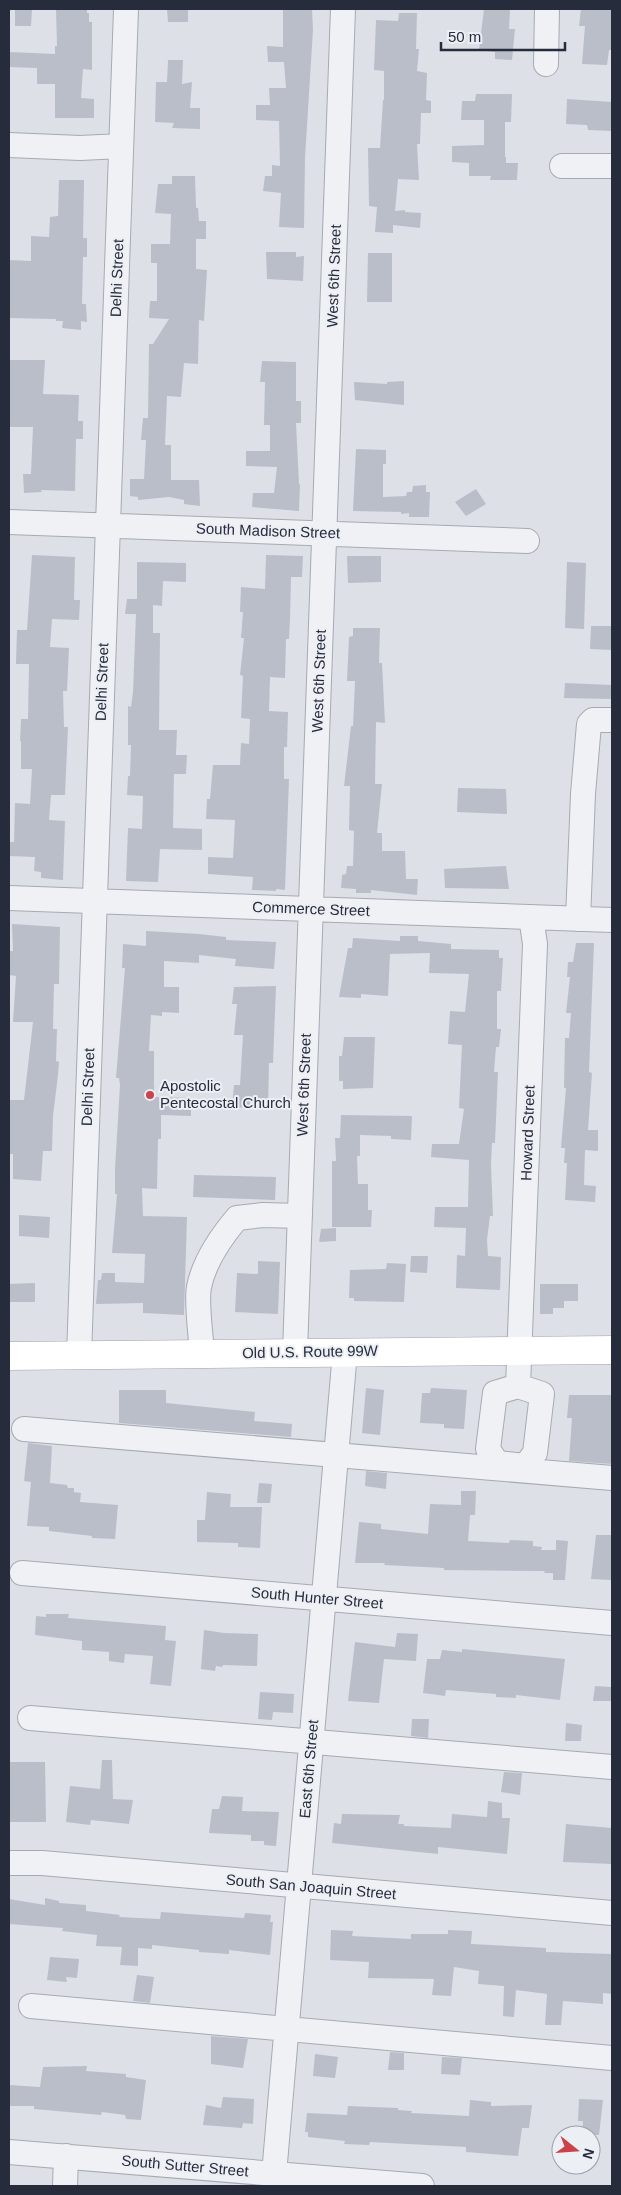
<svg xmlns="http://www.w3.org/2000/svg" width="621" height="2195" font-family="Arial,sans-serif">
	<rect width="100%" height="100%" fill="#dde0e7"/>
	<path fill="#babec9" d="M15,9h17l-1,17h-16z
		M56,9h31v4h2v9h3v48l-9,-1 -2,29 13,1v19h-39v-34h-18v-16l-28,-1v-15l46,2v-8h2z
		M167,9h21v13h-20z
		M283,9h29l1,21 -8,128 -1,70 -25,-1 2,-34 -18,-2 2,-15h7v-11l8,1 -1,-45 -23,-1v-15h14l-1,-17h17l-2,-26h-16l-1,-16 16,1z
		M484,9h26l-1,20h6l-3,31 -17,-1v-7l-16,-2z
		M581,9h31v41h-3l-2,15 -25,-1 3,-38h-6z
		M399,13h18l-1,36h3l-2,22 10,2 -1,27 5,1v12h-10l-1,31h-3l2,36 -21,-1 -3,32 10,-1v2l16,1 -1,15 -27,-3v8l-18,-1 2,-25 -8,-1 -1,-58h12l3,-48h1v-29l-10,-1 2,-50 22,1z
		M168,60h15l-1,24 10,-2 -2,26h10v21l-28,-1 2,-5 -19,-1 1,-40h11z
		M476,94h36l-1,28h-6v35h1v6h12l-1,17h-27l1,-4h-22v-13l-17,-1v-16l32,-1v-25h-23l1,-19h13z
		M567,99l45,3v29l-24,-1 -1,-5 -21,-1z
		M172,176h23l1,32h2l1,13h7v18h-10v30l11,1 -3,51 -5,-1 -1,44 -14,-1 -3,34 -14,-1 -2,49h6v35h28l1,26 -16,-2v-4l-15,-3 -31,3v-3l-8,-1v-17h14l2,-39h-5l2,-22h5l1,-74h4l16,-25 -20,-1 1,-17h7v-38h-6v-19h19l1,-30 -16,-1 3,-29h14z
		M59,180h25l-1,58h4v19h-4l-1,47h4l1,18 -6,-1v9l-19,-2 1,-7h-7v-2l-47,-1v-58l22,1v-25l18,1 1,-20 8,-1z
		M266,252h30v5l8,-1 -1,25 -36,-2z
		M368,253h24v49h-25z
		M9,360h36l-2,34 36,1 -1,26h5v18h-7l-1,52 -34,-1 1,2 -18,1 -1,-19h8l2,-47h-24z
		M262,361l34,1v39h5v22h-5l3,61h1l-1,27 -47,-4 1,-14h21l3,-26 -31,-1v-15h24v-26h-6l1,-43h-5z
		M404,381v24l-49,-5 -1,-18 33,2v-2z
		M356,449l30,1v14h-3v33l23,-1 1,-4h5l1,-6 13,-1v7h4l-1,25h-20v-4l-8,1v-2l-48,-1z
		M476,489l10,15 -20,12 -11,-14z
		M32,555l43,2 -1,43h6l-1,20 -27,-1 -2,28 19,1 -2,43h-4l1,36h4l-3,68h-14l-2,25 16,1 -2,59 -22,-2v-6l-7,-1 1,-14 -26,-1v-14h5l1,-39 15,1 2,-35h-11v-28h-1l1,-22h7l1,-55h-13l1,-34h10z
		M266,555l37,1 -1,21h-11l-1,42 -1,20h-3l-1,39 -15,-1 -1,34 19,1 -1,35h-3v32h5l-4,111 -9,-1v2l-24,-1 1,-13 -45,-3v-17l25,1 2,-38 -29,-1 1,-20h3l3,-34h27l1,-22 8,1 1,-25 -9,-1 2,-42 -3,-1 4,-37h-3l2,-26h-3l1,-25 24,2z
		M347,556h34v26l-33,1z
		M137,562l49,1v19l-23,-1 -1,25 -9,-1v28h7l-1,97h18l-1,25h11l-1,19h-12l-1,54 29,1v21l-42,-1 -2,33 -32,-1 2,-53 14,1 1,-33 -16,-1 1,-19h2l1,-31h-3v-39l3,1 2,-15 3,-78h-11l2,-15h10z
		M567,562l19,1 -2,66 -19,-1z
		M591,626h21v24l-22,-1z
		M353,628h27l-1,35h3l3,60 -9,-1 -1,62h7l-5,49h5v18h23l1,28h12l-1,16 -46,-5v3h-15v-4l-15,-1 1,-13 4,-1 1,-8h6l1,-35 -5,-1 1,-44h-6l7,-60h2l2,-45h-8l2,-44 4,-1z
		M565,683l47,2v14l-48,-1z
		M458,788l48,1 1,25 -50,-2z
		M506,866l3,23 -64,-1 -1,-19z
		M12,924l48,3 -1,57h-5l-1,45h4l-1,32 3,1 -1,13 -5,41 -1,35h-9l-2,30 -28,-2v-25h-4v-54h15l9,-78h-20l3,-46 -7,-1 1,-24h3z
		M146,931l53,3 27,3v3l50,2 -2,27 -39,-3 1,-7 -37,-4v8l-35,-2v26h15v26l-17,-1v4l-11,-1 -2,36h5v46l37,1v18l-30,-1v24h-3l-1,50 -15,-1 1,28 44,1 -3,98 -41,-2v-10l-47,1 2,-24h3l1,-7h13v9l29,1 1,-29 -33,-1 5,-59h-2v-25l5,-84 -1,-7h-3l9,-110h-3l1,-24 23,2z
		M400,936h18v5l33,3v5l48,1v8h4l-2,33h-4v38h4l-2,18h-3l-2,25h4l-3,71h-3l-1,22 2,51h-3l-3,24 1,16 13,1 -1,33 -44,-2 1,-33 8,1 1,-28 -32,-1 1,-20h33l1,-47 -38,-3 1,-13h27l5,-35 -5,-1 3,-63 -14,-1 2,-33 15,1 4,-38 -40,-1 1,-20 -40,1 -2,42 -27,-2v4l-22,-1 9,-49h4l1,-10 47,3z
		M576,943h18l-5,129 3,1 -4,57h10v21l-13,-1 -1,35 12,1 -1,16 -30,-2 2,-37h-3l1,-15h-4l5,-60h-2l1,-50h4l2,-25h-5l4,-36h-3l1,-15h5z
		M276,986l-3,77h-4l-1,46 -36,-2 2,-22h6l3,-50h-9l3,-31h-5l2,-17z
		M344,1037h31l-2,51 -30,1v-8h-4v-25h3z
		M341,1115l71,1 -1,24 -20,-1v-3l-31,-1v21h-3l1,28h10v26h4l-1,17h-39v-66h4l-1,-23h5z
		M194,1175l82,2 -1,23 -82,-3z
		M19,1215l31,2 -1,21 -30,-2z
		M336,1228v13l-17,1 2,-13z
		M411,1256h17l-1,17 -17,-1z
		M258,1261l22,1 -2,52 -43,-2 2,-39 21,1z
		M387,1263l19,1 -2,38 -50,-1v-3h-5l1,-28 36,-1z
		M35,1283v19h-26v-18z
		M540,1284h38v17h-14v7h-11v6h-13z
		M366,1388l18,2 -4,45 -18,-2z
		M431,1388l36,2 -3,39 -20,-1v-4l-24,-1 2,-30h8z
		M119,1390h47v13l89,9 -1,9 38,3 -1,13 -172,-14z
		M569,1395h43v69l-43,-3 3,-43h-5z
		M28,1443l24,3 -2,37 17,2 1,3h6v4l7,1 -1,9 38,3 -3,34 -23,-1v-2l-43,-5v-4l-22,-1 4,-44 -7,-1z
		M366,1471l21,2 -1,16 -21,-3z
		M259,1483l13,1 -2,19h-13z
		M461,1491h15l-1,24h-5l-2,26 41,2 1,-3 23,1v5l9,1 -1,3h15v-10l12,1 -3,39h-12v-7h-9l1,-2 -101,-1v-2l-60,-3 1,-2h-30l4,-41 22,2v5l47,5 2,-30 31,1z
		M207,1492l24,2 -1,13h32l-2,41 -22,-1v-4l-41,-1v-22h8z
		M596,1535h16v45l-21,-1z
		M46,1614h23l-1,4 98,8 -1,14 11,1 -5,45 -21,-2 3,-28 -28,-2 -1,9 -15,-2v-9l-27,-2v-9l-47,-6 1,-19 10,1z
		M204,1630l20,3 34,1 -1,32 -34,-1 -1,2 -6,-1 -1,5 -14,-2z
		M397,1633l21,1 -2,27 -32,-2 -5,44 -31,-2 7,-59 40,5z
		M462,1649l103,10 -5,41 -44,-5v3l-20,-1v-3l-50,-4 -1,6 -22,-3 4,-34h13l2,-9 20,2z
		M595,1686l17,1v14h-19z
		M260,1692l34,2 -1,19 -20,-1 -1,8 -14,-1z
		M412,1719h17l-1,19 -17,-2z
		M566,1723l16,2 -1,16h-16z
		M102,1760h10l1,39 20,1 -4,24 -38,-4 -1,5 -24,-3 4,-36 30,3z
		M9,1762h36l1,60h-37z
		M504,1772l18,1 -2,22 -19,-3z
		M222,1796l21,1 -1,14 37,1 -3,34 -12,-1v-4h-13v-6l-42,-2 3,-24h7z
		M488,1801l14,2v15h8l-3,36 -69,-7v7l-106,-11 2,-20 7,1 1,-10 58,1 -2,9h6v2l47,2 1,-14 35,3z
		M566,1824l46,4v36l-49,-2z
		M45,1898l14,3v2l27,2v6l34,4 -1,2 41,2 1,-7 83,6 1,-5 26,2 -1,7h3l-3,33 -41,-5v4l-30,-2v-2l-47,-5v4l-14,-1v18l-18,-1 2,-18 -26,-1 1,-11 -35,-4 1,-3 -54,-4v-25l36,6z
		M331,1930l22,1 -1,5 59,3v-5h37v-4l24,1 -1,13 75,4v4l66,2v40l-9,-1v11l-40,-3 -2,24h-16l2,-31 -31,-4 -2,27 -11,-1 1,-30 -26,-2 1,-13 -25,-4 -3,29 -19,-1 2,-16 -66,-1 1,-16 -39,-2z
		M50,1957l29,2 -2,19 -11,-1 1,5 -20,-2z
		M137,1975l17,2 -4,26 -17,-2z
		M211,2036l37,3 -5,29 -32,-4z
		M390,2052l14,1v17h-16z
		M315,2054l23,3 -3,21 -22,-2z
		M442,2057l20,1 -2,17 -19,-1z
		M87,2066l-1,5 40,3v3l20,3 -5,40 -15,-1 -1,-4 -23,-3 -1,3 -67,-6v-3h-25v-21l31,2 3,-20z
		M223,2097l31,2 -1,25 -10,-1 -1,5 -39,-3 3,-20 15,3z
		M579,2099l24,1 -4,35h-17l1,-14h-5z
		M470,2100l21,2v4l41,-1 -3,23h-7l-4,28 -52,-4v-5l-96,-5 -1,3 -25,-1 1,-3 -37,-4v-5h-3l2,-19 40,2 1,-9 50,2v2l14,1 -1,2 58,3z"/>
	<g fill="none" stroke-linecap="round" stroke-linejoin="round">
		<defs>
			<path id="minor" d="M546,64l1,-55
				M9,145l71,3 41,-2
				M562,166h50
				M9,522l518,19
				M9,898l603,22
				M578,919l5,-125 6,-70 4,-4h19
				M295,1352l48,-1343
				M202,1353c-1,-17 -6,-50 -3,-66 5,-25 22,-50 38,-69l26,-3 37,1
				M79,1356l47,-1347
				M518,1386l17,-442 -4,-27
				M518,1386l24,8 -7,59 -10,13 -28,-3 -9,-14 7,-56z
				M24,1429l588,49
				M22,1573l590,50
				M30,1718l582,49
				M9,1863h33l570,50
				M31,2006l581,52
				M9,2152l413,34
				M65,2186l1,-30
				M273,2186l72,-834"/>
			<path id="major" d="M9,1356l603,-6"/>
		</defs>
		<use href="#minor" stroke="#a6aab4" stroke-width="26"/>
		<use href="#major" stroke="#9ca3b2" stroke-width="29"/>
		<use href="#minor" stroke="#eff1f5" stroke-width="24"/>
		<use href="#major" stroke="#fff" stroke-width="28"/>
	</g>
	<circle fill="#cc4249" stroke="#eceff4" stroke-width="2" cx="150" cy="1095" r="5"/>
	<g text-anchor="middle" stroke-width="4" stroke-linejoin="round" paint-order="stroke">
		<g font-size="15" fill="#272c3d" stroke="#eceff4">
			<text transform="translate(334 276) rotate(-88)" y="5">West 6th Street</text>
			<text transform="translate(117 278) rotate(-88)" y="5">Delhi Street</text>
			<text transform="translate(268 531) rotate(2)" y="5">South Madison Street</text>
			<text transform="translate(319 681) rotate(-88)" y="5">West 6th Street</text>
			<text transform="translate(102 682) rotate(-88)" y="5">Delhi Street</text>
			<text transform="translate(311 909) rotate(2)" y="5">Commerce Street</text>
			<text transform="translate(304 1085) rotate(-88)" y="5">West 6th Street</text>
			<text transform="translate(88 1087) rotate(-88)" y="5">Delhi Street</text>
			<text transform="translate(528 1133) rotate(-88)" y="5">Howard Street</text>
			<text transform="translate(310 1352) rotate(-1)" y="5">Old U.S. Route 99W</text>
			<text transform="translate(317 1598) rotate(5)" y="5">South Hunter Street</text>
			<text transform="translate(309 1769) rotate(-85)" y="5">East 6th Street</text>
			<text transform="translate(311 1887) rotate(5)" y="5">South San Joaquin Street</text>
			<text transform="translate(185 2166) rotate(5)" y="5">South Sutter Street</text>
		</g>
		<g font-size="15" fill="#272c3d" stroke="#eceff4" text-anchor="start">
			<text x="160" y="1091">Apostolic<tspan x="160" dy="17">Pentecostal Church</tspan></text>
		</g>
	</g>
	<rect width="621" height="2195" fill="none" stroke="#272c3d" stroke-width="20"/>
	<g transform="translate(576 2150) rotate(107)"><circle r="24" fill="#eceff4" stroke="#9da1ab"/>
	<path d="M0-4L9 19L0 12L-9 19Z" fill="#cc4249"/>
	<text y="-8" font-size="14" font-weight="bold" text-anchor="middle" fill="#272c3d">N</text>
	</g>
	<path d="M441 42v8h124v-8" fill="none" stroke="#272c3d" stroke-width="2.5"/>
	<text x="448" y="42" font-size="15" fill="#272c3d" stroke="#eceff4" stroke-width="4" paint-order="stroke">50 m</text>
</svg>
